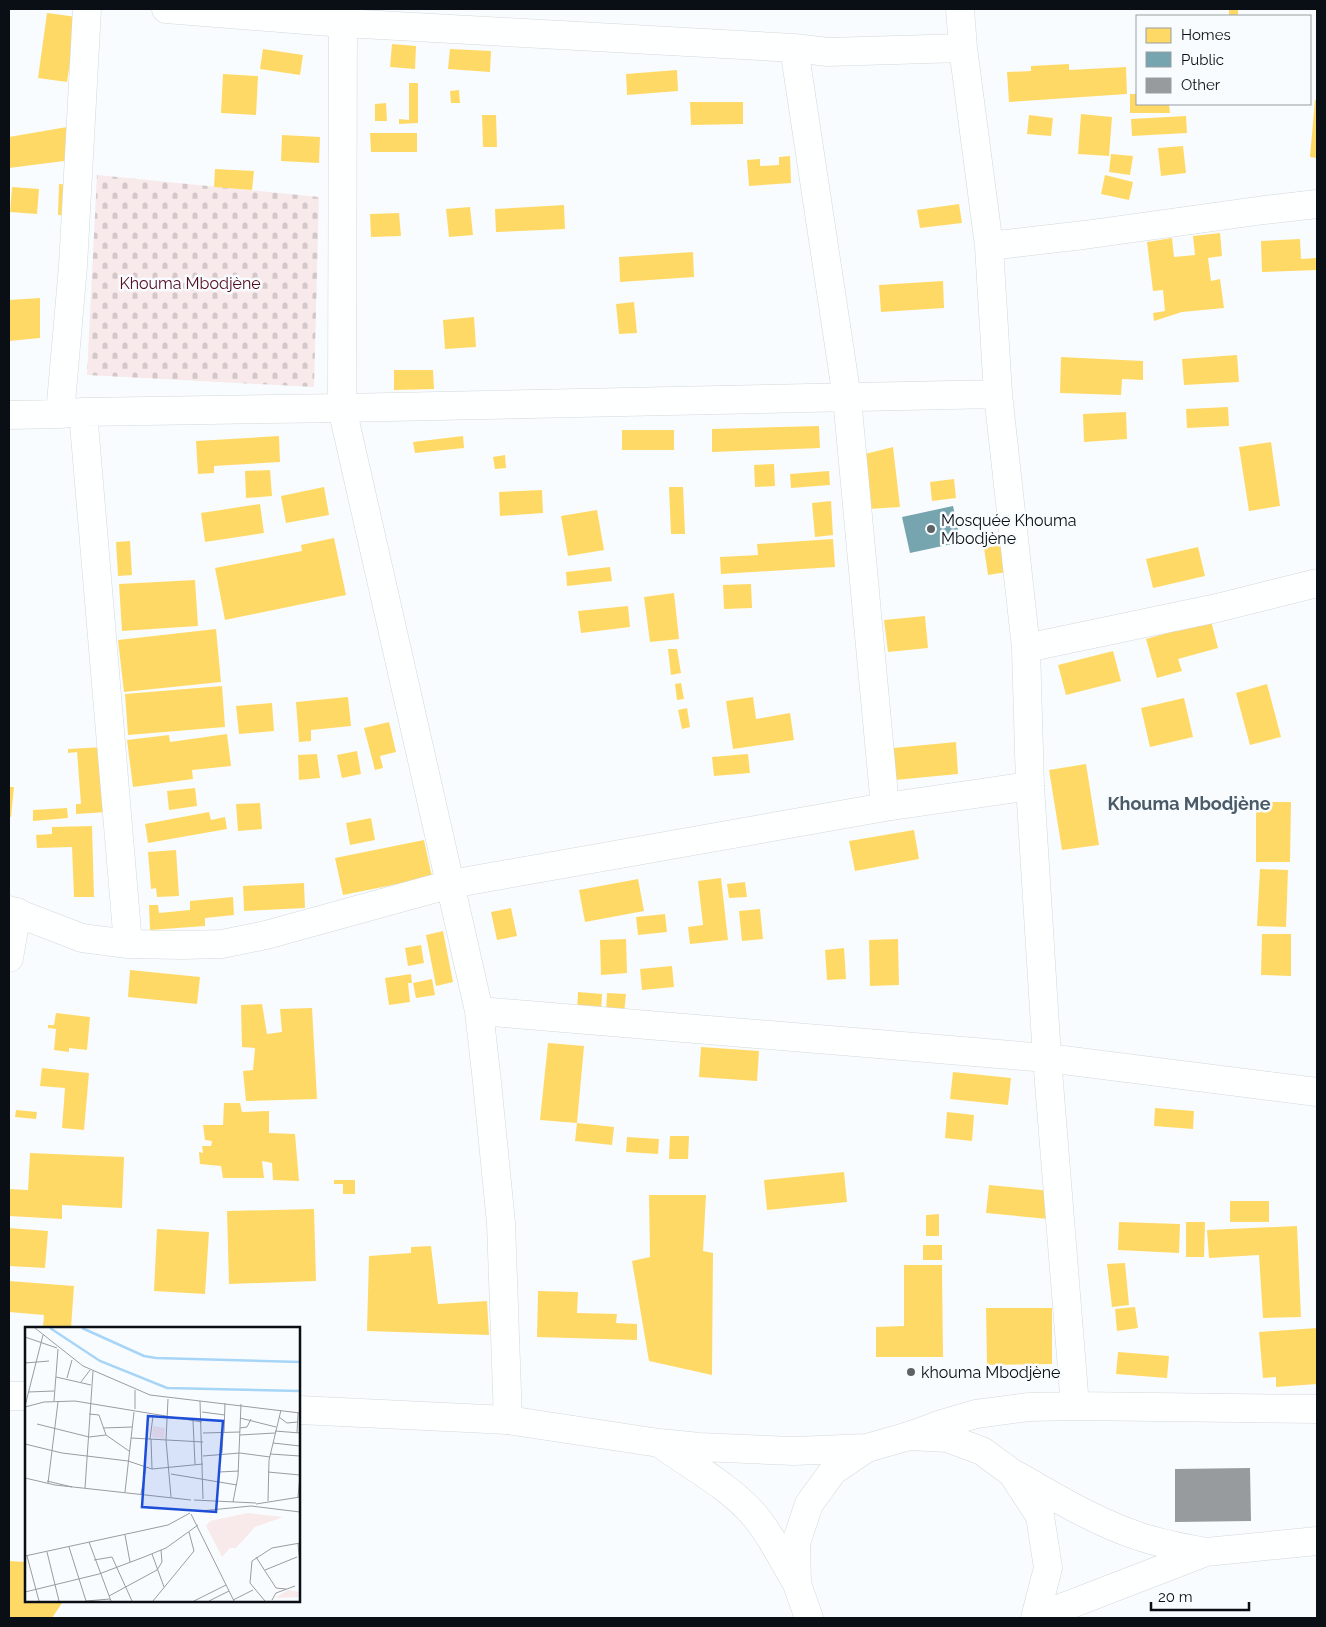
<svg xmlns="http://www.w3.org/2000/svg" width="1326" height="1627" font-family="Raleway,sans-serif">
	<defs>
		<pattern id="cemetery-stones" width="16" height="16" patternUnits="userSpaceOnUse" patternTransform="scale(1.25)"><rect width="16" height="16" fill="#f8e9eb"/><path d="M2 7V4a2 2 0 0 1 4 0v3zM10 15v-3a2 2 0 0 1 4 0v3z" fill="#d3c7c9"/></pattern>
	</defs>
	<rect width="100%" height="100%" fill="#f9fcfe"/>
	<path fill="url(#cemetery-stones)" d="M97,175l222,22 -5,190 -227,-12z"/>
	<path fill="#ffd966" d="M1229,9h9v7h-9z
		M47,13l30,4 -10,65 -29,-4z
		M392,44l24,2 -1,23 -25,-2z
		M263,49l40,6 -3,20 -40,-6z
		M450,49l41,2 -1,21 -42,-3z
		M1069,64v6l57,-3 1,27 -118,8 -2,-30 24,-1v-5z
		M677,70l1,21 -51,4 -1,-21z
		M223,74l35,2 -2,39 -35,-2z
		M409,83h9v40l-19,1v-5l10,1z
		M459,90l1,13h-9l-1,-12z
		M1130,94h7v10h32l1,9h-40z
		M1315,100h2v58l-7,-1z
		M690,102h53v22l-52,1z
		M386,103l1,18h-12v-17z
		M1081,114l31,3 -3,39 -31,-2z
		M482,115h14l1,32h-14z
		M1029,115l24,3 -2,18 -24,-2z
		M1186,116l1,17 -55,3 -1,-17z
		M73,126l-1,34 -63,8v-31z
		M370,133h47v19h-46z
		M282,135l38,2 -1,26 -38,-2z
		M1183,146l3,27 -25,3 -3,-28z
		M1111,154l22,2 -3,19 -21,-3z
		M790,156l1,27 -42,3 -2,-26 13,-1v7l19,-1v-8z
		M215,169l39,2 -2,19 -38,-3z
		M1105,175l28,7 -4,18 -28,-6z
		M59,184l15,1 -2,31 -14,-1z
		M12,187l27,2 -2,25 -27,-2z
		M959,204l3,19 -42,5 -3,-18z
		M564,205l1,24 -69,3 -1,-23z
		M470,207l3,28 -24,2 -3,-28z
		M399,213l2,23 -30,1 -1,-23z
		M1220,233l2,23 -14,2 3,23 9,-2 4,29 -42,4 -28,9 -1,-8 12,-2 -2,-21 -10,1 -6,-49 25,-4 2,19 21,-2 -2,-19z
		M1300,239l1,20 15,-1 1,12 -55,2 -1,-31z
		M693,252l1,25 -74,5 -1,-25z
		M943,281l1,27 -63,4 -2,-27z
		M40,298v40l-31,3v-41z
		M634,302l3,31 -18,1 -3,-30z
		M474,317l2,30 -31,2 -2,-29z
		M1237,355l2,27 -55,3 -2,-26z
		M1061,357l82,4v19l-21,-1 -1,16 -61,-2z
		M394,370h39l1,19 -40,1z
		M1228,407l1,19 -42,2 -1,-19z
		M1126,412l1,27 -43,3 -1,-28z
		M819,426l1,22 -108,4v-23z
		M622,430h52v20h-52z
		M279,436l1,26 -66,4v7l-16,1 -2,-33z
		M463,436l1,12 -49,5 -2,-11z
		M1271,442l9,64 -31,5 -10,-64z
		M893,447l7,60 -31,2 -8,-54z
		M505,455l1,13 -11,1 -2,-12z
		M774,464l1,22 -20,1 -1,-22z
		M270,470l2,26 -26,2 -1,-27z
		M829,471l1,14 -39,3 -1,-14z
		M954,479l2,19 -24,3 -2,-19z
		M324,487l5,28 -43,8 -5,-27z
		M669,487h14l2,47h-14z
		M542,490l1,23 -43,3 -1,-24z
		M831,501l2,34 -18,2 -3,-34z
		M260,504l4,29 -59,9 -4,-29z
		M597,510l7,40 -36,6 -7,-40z
		M334,538l12,57 -121,25 -10,-52 87,-17 -1,-6z
		M833,539l2,28 -114,7 -1,-17 38,-2 -1,-11z
		M130,541l2,34 -14,1 -2,-34z
		M1003,545l4,27 -19,3 -4,-27z
		M1198,547l7,29 -52,12 -7,-29z
		M610,567l2,14 -45,5 -1,-14z
		M195,580l3,46 -76,5 -3,-47z
		M751,584l1,24 -28,1 -1,-24z
		M674,593l5,46 -29,3 -6,-45z
		M628,606l2,21 -49,6 -3,-22z
		M925,616l3,32 -40,4 -4,-32z
		M1211,621l7,27 -40,11 4,12 -25,7 -11,-39z
		M216,629l5,53 -97,10 -6,-52z
		M668,649h9l4,24 -10,2z
		M1113,651l8,30 -55,14 -8,-30z
		M681,683l3,16 -7,1 -2,-16z
		M1267,684l14,53 -31,8 -14,-52z
		M222,686l3,41 -97,8 -3,-41z
		M348,697l3,29 -40,4v11l-12,1 -3,-40z
		M753,697l3,22 34,-6 4,27 -61,9 -7,-48z
		M1184,698l9,39 -43,10 -9,-39z
		M272,703l2,28 -35,3 -3,-28z
		M687,708l3,19 -8,2 -4,-19z
		M389,722l7,30 -16,4 3,12 -8,2 -11,-42z
		M227,734l4,32 -39,4 1,9 -60,8 -6,-47 42,-5 1,7z
		M956,742l2,32 -63,6 -2,-32z
		M104,747l4,65 -32,2v-10h5l-4,-52 -9,1v-4z
		M357,751l4,23 -19,4 -5,-23z
		M317,754l3,24 -21,2 -1,-25z
		M748,754l2,19 -36,3 -2,-19z
		M1086,764l13,81 -37,5 -13,-80z
		M9,787h5l-3,30h-2z
		M195,788l2,18 -28,4 -2,-19z
		M1256,802h35l-1,60h-34z
		M260,803l2,26 -24,2 -2,-27z
		M67,808l1,10 -35,3v-11z
		M209,812l2,8 14,-3 2,12 -79,14 -3,-19z
		M371,818l4,22 -25,5 -4,-22z
		M92,826l2,71h-20l-2,-50 -35,1 -1,-13 16,-1v-7z
		M914,830l5,29 -64,12 -6,-30z
		M424,840l8,37 -89,18 -8,-37z
		M176,850l3,46 -22,1 -1,-9 -5,1 -3,-37z
		M1260,869l28,1 -2,57 -29,-1z
		M721,878l7,62 -38,4 -2,-17 15,-2 -5,-44z
		M638,879l6,32 -59,11 -6,-32z
		M745,882l2,15 -18,1 -2,-14z
		M304,883l1,25 -61,3 -1,-25z
		M233,897l1,18 -29,3v8l-55,4 -1,-25h9l1,8 31,-3v-9z
		M511,908l6,28 -20,4 -6,-28z
		M760,909l3,30 -21,2 -3,-30z
		M665,914l2,18 -29,3 -2,-18z
		M443,931l10,51 -17,4 -10,-51z
		M1262,934h29v42l-30,-1z
		M626,939l1,34 -26,2 -1,-35z
		M898,939l1,46 -29,1 -1,-46z
		M421,945l3,18 -16,3 -3,-18z
		M844,948l2,31 -19,1 -2,-30z
		M672,966l2,21 -32,3 -2,-21z
		M130,970l70,7 -3,27 -69,-7z
		M411,974l1,9h-4l2,19 -21,3 -4,-27z
		M432,979l3,16 -19,3 -3,-15z
		M578,992l24,2 -1,18 -24,-2z
		M607,993l19,1 -2,20 -18,-1z
		M262,1004l5,30 15,-2 -2,-23 32,-1 5,91 -71,2 -3,-30 10,-1 2,-22 -13,-1 -1,-42z
		M56,1013l34,4 -3,33 -18,-2v4l-15,-2 2,-21 -8,-1v-3h6z
		M548,1043l36,3 -7,77 -37,-3z
		M701,1047l58,4 -2,30 -58,-4z
		M42,1068l47,5 -5,57 -22,-2 3,-40 -25,-2z
		M953,1072l58,6 -3,27 -58,-6z
		M224,1103h16l2,9 27,-1v22l26,1 4,47 -26,-1 -1,-17 -10,-2 2,17h-41l-2,-12 -21,-2 -1,-12 4,1 -1,-7h9l1,-5 -7,-1 -2,-15h20z
		M1155,1108l39,3 -1,18 -39,-3z
		M16,1110l21,2 -1,7 -21,-2z
		M947,1112l27,3 -2,26 -27,-3z
		M577,1123l37,4 -2,18 -37,-4z
		M670,1136h19l-1,23h-19z
		M627,1137l32,2 -1,15 -32,-2z
		M30,1153l94,4 -2,51 -60,-3v14l-53,-3v-27l19,1z
		M844,1172l3,30 -80,8 -3,-30z
		M334,1180h21v14h-12v-10h-9z
		M989,1185l62,6 -3,28 -62,-6z
		M649,1195h57l-3,56 10,2 -1,122 -63,-14 -17,-100 18,-4z
		M1230,1201h39v21h-39z
		M314,1209l2,72 -87,3 -2,-73z
		M939,1214v22h-13v-21z
		M1119,1222l61,2 -1,29 -61,-3z
		M1186,1222h19l-1,35h-18z
		M1297,1226l4,91 -38,1 -4,-63 -50,3 -2,-28z
		M9,1228l39,3 -3,37 -36,-2z
		M157,1229l52,3 -4,62 -51,-3z
		M923,1245h19v15h-19z
		M431,1246l7,58 49,-3 2,34 -122,-4 2,-75 42,-3v-6z
		M1125,1263l4,42 -17,2 -5,-43z
		M904,1265h38l1,92h-67v-30l28,-1z
		M9,1281l65,5 -3,42 -28,-1 1,-12 -35,-3z
		M538,1291l40,1 -1,21 40,1 -1,9 21,1v16l-100,-3z
		M1135,1307l3,21 -21,3 -2,-22z
		M986,1308h66v56l-65,1z
		M1317,1328v56l-41,3v-10l-13,1 -4,-46z
		M1118,1352l51,4 -2,22 -51,-4z
		M9,1561l17,1v39h41l-5,2 -10,15h-43z"/>
	<path fill="#76a5af" d="M953,506l8,36 -51,11 -8,-36z"/>
	<path fill="#979b9e" d="M1250,1468l1,53 -76,1v-53z"/>
	<g fill="none" stroke-linecap="round" stroke-linejoin="round">
		<defs>
			<path id="street" d="M166,9l177,14 451,25 34,4 135,-4
				M343,9l-1,399 137,603 8,71 14,141 7,197
				M960,9l3,39 26,198 9,148 28,254 4,138 17,272 28,348
				M794,48l53,350 38,409
				M989,246l95,-11 180,-25 53,-6
				M83,412l45,532
				M60,414l13,-148 14,-257
				M9,415l51,-1 23,-2 259,-4 656,-14
				M1026,648l191,-40 100,-25
				M9,910l73,28 46,6 54,1 40,-1 44,-9 185,-51 434,-77 145,-21
				M9,958l8,-46
				M479,1011l568,47 270,34
				M909,1436l33,-12 34,-10 53,-7 46,-1 242,3"/>
			<path id="primary" d="M9,1396h17
				M299,1410l209,10 151,23 41,4 94,4 73,-3
				M662,1445c31,22 68,42 93,71 16,19 28,44 41,66
				M1016,1475c41,23 81,48 125,62 21,7 43,11 65,15
				M809,1618l-12,-34 -1,-41 13,-39 24,-33 34,-23 42,-12 38,2 35,13 30,22 28,43 8,52 -13,50
				M1035,1618l171,-66 111,-11"/>
		</defs>
		<use href="#street" stroke="#d3d8dc" stroke-width="29"/>
		<use href="#primary" stroke="#d3d8dc" stroke-width="29"/>
		<use href="#street" stroke="#feffff" stroke-width="28"/>
		<use href="#primary" stroke="#feffff" stroke-width="28"/>
	</g>
	<g fill="#5d6266" stroke="#f8fcff" stroke-width="2">
		<circle cx="931" cy="529" r="5"/>
		<circle cx="911" cy="1372" r="5"/>
	</g>
	<g text-anchor="middle" stroke-width="5" stroke-linejoin="round" paint-order="stroke">
		<g font-size="16" fill="#540d1d" stroke="#f8fcff">
			<text x="190" y="289">Khouma Mbodjène</text>
		</g>
		<g font-size="16" fill="#090f14" stroke="#f8fcff" text-anchor="start">
			<text x="941" y="526">Mosquée Khouma<tspan x="941" dy="18">Mbodjène</tspan></text>
			<text x="921" y="1378">khouma Mbodjène</text>
		</g>
		<g font-size="18" font-weight="bold" fill="#4a5a67" stroke="#f8fcff">
			<text x="1189" y="810">Khouma Mbodjène</text>
		</g>
	</g>
	<g transform="translate(25 1327)">
		<rect width="275" height="275" fill="#f9fcfe"/>
		<path d="M223,186l35,4 -28,10 -19,21h-6l-8,9 -16,-31 4,-5z" fill="#f8e9eb"/>
		<path d="M128,99l12,2 -1,11 -12,-2z" fill="#f8e9eb"/>
		<path d="M263,263l12,2v5l-25,1z" fill="#f8e9eb"/>
		<path fill="none" stroke="#a7d5f8" stroke-width="2.5" d="M25,1l50,33 67,27 133,3M57,1l62,28 12,2 144,4"/>
		<path fill="none" stroke="#999da0" stroke-width="1" d="M10,1l48,38 67,29 150,18M0,10l32,11M0,36l24,-2M31,50l35,8M42,51l5,-18M56,55l9,-12M3,65l26,-1M143,72l-2,41 5,57M29,74l4,-52M175,74l3,98M0,79l18,-71M0,80l19,-5 31,-1 127,21M110,82v-19M177,85l23,3M64,87l10,1 7,20 23,16M254,90l8,6 11,-1M215,91l36,9M168,94l2,43M12,97l52,13 17,-2M78,101l29,-1M215,101l7,-1 4,-8M250,104l25,2M199,105l1,-29M178,106l37,-1M272,106l1,-20M215,108l35,-2M106,111l72,4M125,112l3,-23M126,112l1,30M248,116l27,3M0,117l37,9 66,8 24,8 51,-5M197,126l1,-21M245,127l30,2M178,129l37,-3 30,4M194,145l20,-1M243,145l32,3M146,147l66,11M0,151l30,7 136,15M22,154l25,6M23,156l10,-81M60,161l8,-117M100,165l9,-80M116,167l5,-27M273,170l2,-22M169,173l62,3M192,173l3,-46M243,174l1,-41 12,-50M208,175l5,-26 3,-72M231,177l44,-7M175,184l51,-5 49,6M166,187l43,87M100,208l5,27M64,215l22,59M273,216l2,23M44,220l17,54M22,225l12,49M127,227l12,33M0,229l143,-31 22,-12M2,229l12,45M231,230l20,31 10,1M69,233l18,-3 20,44M240,243l32,-13M0,265l74,-18 45,-17 22,-9 32,-23M84,269l48,-26 5,-8 -1,-12M208,273l20,-10M247,273l4,-7 19,-7M61,274l24,-2M128,274l41,-50 -5,-19M169,274l32,-16M184,274l20,-10M240,274l-15,-18 2,-22 20,-13 28,-5"/>
		<path fill="#1d4ed8" fill-opacity="0.15" stroke="#1d4ed8" stroke-width="2.5" d="M123,89l75,5 -7,91 -74,-5z"/>
		<rect width="275" height="275" fill="none" stroke="#090f14" stroke-width="2.5"/>
	</g>
	<rect width="1326" height="1627" fill="none" stroke="#090f14" stroke-width="20"/>
	<rect x="1136" y="15" width="175" height="90" fill="#f8fcff" stroke="#989da1"/>
	<rect x="1146" y="28" width="25" height="15" fill="#ffd966" stroke="#989da1"/>
	<text x="1181" y="40" font-size="15" fill="#090f14">Homes</text>
	<rect x="1146" y="52" width="25" height="15" fill="#76a5af" stroke="#989da1"/>
	<text x="1181" y="65" font-size="15" fill="#090f14">Public</text>
	<rect x="1146" y="78" width="25" height="15" fill="#979b9e" stroke="#989da1"/>
	<text x="1181" y="90" font-size="15" fill="#090f14">Other</text>
	<path d="M1151 1602v8h98v-8" fill="none" stroke="#090f14" stroke-width="2.5"/>
	<text x="1158" y="1602" font-size="15" fill="#090f14" stroke="#f8fcff" stroke-width="4" paint-order="stroke">20 m</text>
</svg>
